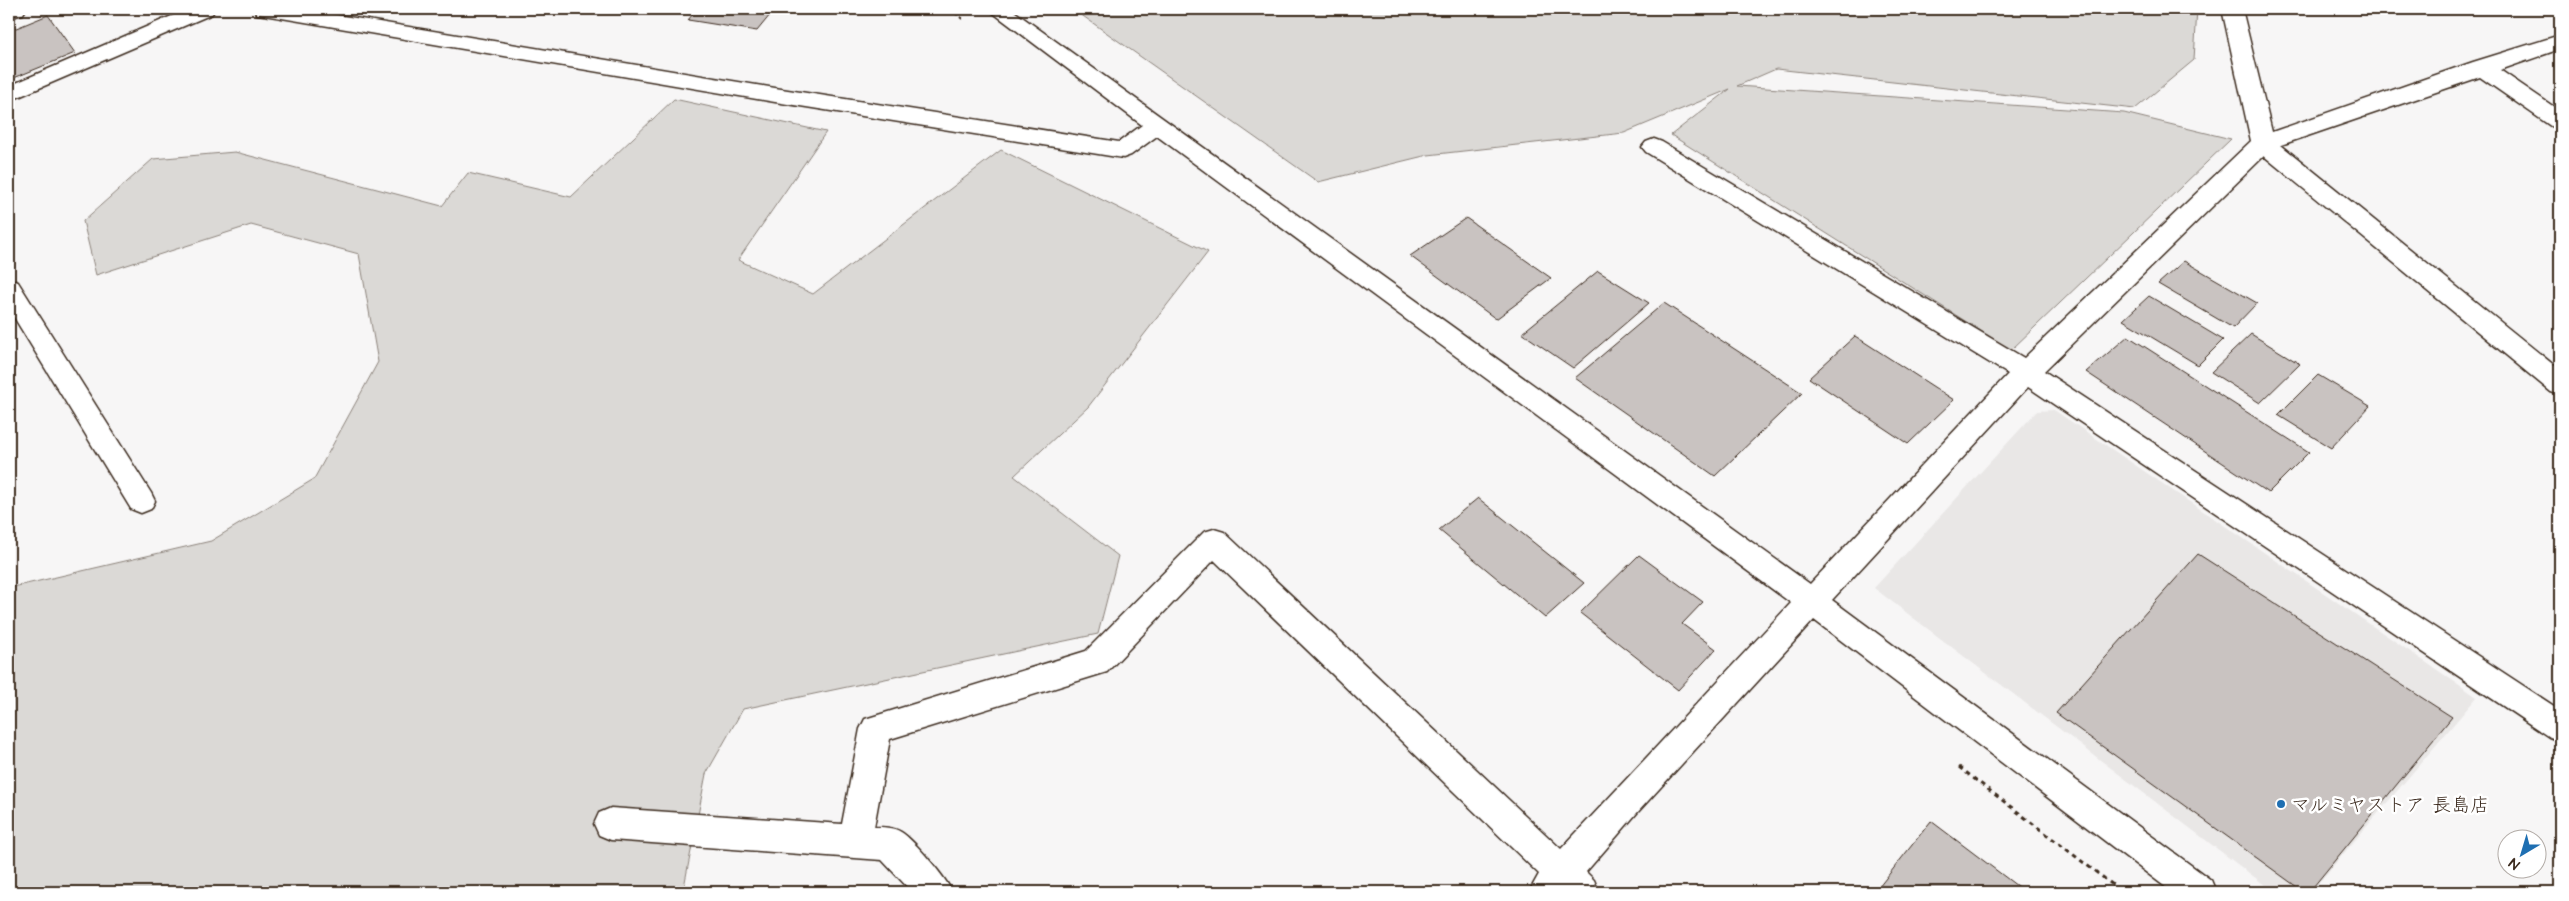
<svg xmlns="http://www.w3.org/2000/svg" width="2569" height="901" font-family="'Architects Daughter','Klee One',sans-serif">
	<rect width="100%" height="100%" fill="#f7f6f6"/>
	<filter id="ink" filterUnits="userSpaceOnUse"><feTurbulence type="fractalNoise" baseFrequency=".02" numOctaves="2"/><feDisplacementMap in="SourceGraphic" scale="10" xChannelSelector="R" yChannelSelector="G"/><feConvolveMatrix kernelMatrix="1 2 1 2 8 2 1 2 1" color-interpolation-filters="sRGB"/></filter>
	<g filter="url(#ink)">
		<path fill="#e9e7e6" d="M2054,410l423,287 -166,195h-37l-400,-304 163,-177z"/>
		<path fill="#dbd9d6" stroke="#8b827a" d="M1073,9h1124l-3,51 -59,49 -359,-40 -39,17 387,27 107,26 -220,211 -340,-215 59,-46 -106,44 -196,22 -110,27z
			M674,99l152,33 -88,128 75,34 188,-144 207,102 -120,155 -74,69 104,80 -20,78 -355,75 -37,65 -23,118h-674v-304l202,-47 103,-62 64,-117 -19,-108 -108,-29 -155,50 -13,-54 70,-62 82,-7 207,54 26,-33 103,24z"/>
		<path fill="#c9c3c1" stroke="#3b2a1e" d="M697,9h78l-18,22 -69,-11z
			M48,15l27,38 -66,27v-49z
			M1466,218l85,60 -55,41 -86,-63z
			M2184,261l73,42 -24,25 -75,-44z
			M1598,271l51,32 -76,65 -51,-35z
			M2149,296l74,44 -25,25 -75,-45z
			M1664,303l138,90 -87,83 -140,-98z
			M2251,334l49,30 -40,39 -49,-31z
			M1855,336l99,64 -46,44 -99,-66z
			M2128,336l181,116 -41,41 -182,-121z
			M2318,375l52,31 -39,42 -53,-33z
			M1478,498l106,85 -39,35 -106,-88z
			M2198,554l254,163 -143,175h-5l-248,-179z
			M1639,555l64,47 -21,22 34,25 -38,41 -98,-77z
			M1931,821l94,71h-150z"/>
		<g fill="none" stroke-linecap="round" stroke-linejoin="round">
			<defs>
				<path id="minor" d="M9,9h17l-3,5 -14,4z
					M188,9h27l-3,5 -203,87v-15z
					M254,9h47l474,79 344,54 23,-17 -154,-116h23l799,575 198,-210 -362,-222 -4,-5 4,-5 8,-3 8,3 362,216 227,-217 -29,-132h20l30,123 201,-70 87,-27v14l-60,21 60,41v18l-8,-2 -72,-50 -199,68 279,225v25l-9,-3 -287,-236 -220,215 516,339v31l-11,-4 -521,-350 -196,213 379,280 5,12h-44l-358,-272 -177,193 -51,59 8,8 5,12h-70l10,-18 -325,-314 -107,112 -217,67 -16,88c9,0 19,0 27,5 13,8 46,47 51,60h-40l-30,-32 -271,-20 -12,-5 -5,-11 5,-11 12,-5 231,16 18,-95 5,-10 221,-68 118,-119 10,-3 10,3 337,317 230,-246 -634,-467 -26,19 -8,3 -348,-56 -511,-87 -7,-1z
					M9,279l9,3 133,211 4,8 -4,8 -10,4 -10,-4 -122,-200z"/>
			</defs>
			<use href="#minor" stroke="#3b2a1e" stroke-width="3"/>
			<path stroke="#3b2a1e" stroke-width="2.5" stroke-dasharray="3 3" stroke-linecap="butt" d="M951,9l13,11"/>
			<path stroke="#3b2a1e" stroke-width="3" stroke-dasharray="4.5 4.5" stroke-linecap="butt" d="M1959,767l163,125"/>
			<use href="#minor" fill="#fff" fill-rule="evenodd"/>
		</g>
	</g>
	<circle fill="#1f6fb2" stroke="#fff" stroke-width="2" cx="2281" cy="804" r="5"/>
	<g text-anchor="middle" stroke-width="5" stroke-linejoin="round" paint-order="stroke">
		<g font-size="19" fill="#3b2a1e" stroke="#fff" text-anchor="start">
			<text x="2291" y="811">マルミヤストア 長島店</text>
		</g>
	</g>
	<rect width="2569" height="901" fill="none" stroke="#fff" stroke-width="30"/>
	<rect x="15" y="15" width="2539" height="871" fill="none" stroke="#3b2a1e" stroke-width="2" filter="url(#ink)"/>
	<g transform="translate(2522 854) rotate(218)"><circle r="24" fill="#ffffff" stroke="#b1aaa5"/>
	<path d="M0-4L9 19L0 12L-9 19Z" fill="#1f6fb2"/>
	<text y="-8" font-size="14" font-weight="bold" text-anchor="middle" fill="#3b2a1e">N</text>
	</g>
</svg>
